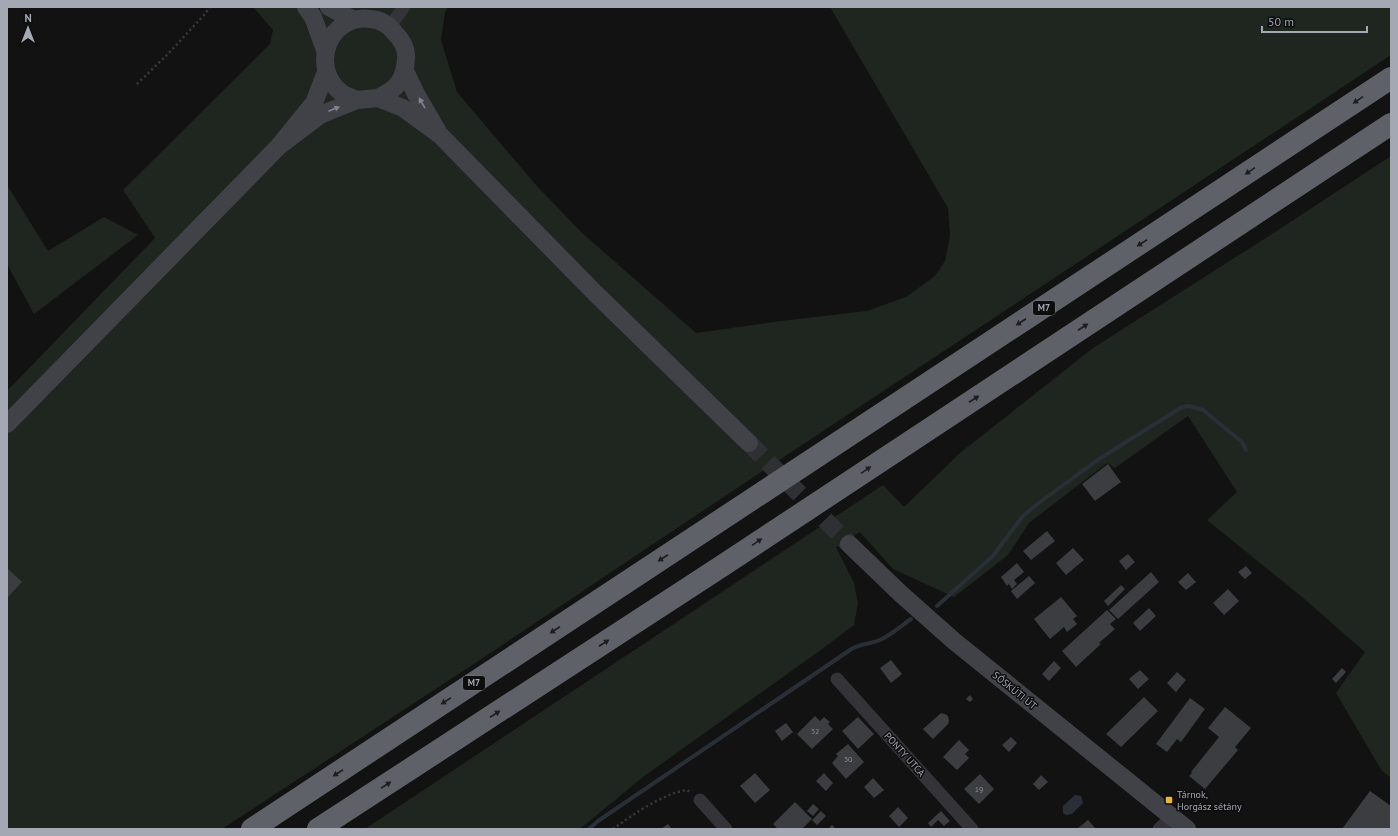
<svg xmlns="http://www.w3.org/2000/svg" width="1398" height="836" font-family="'PT Sans',sans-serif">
	<rect width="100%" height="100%" fill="#121213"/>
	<path fill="#1e261f" d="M253,7h195l-3,5 -4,28 16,52 79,93 44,46 116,102 85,-12 86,-10 39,-14 29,-21 10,-15 5,-25 -2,-28 -118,-201h561v48l-672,445 -230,154 -267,175h-215v-438l148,-153 -32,-48 147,-146 3,-14z
		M1391,156v622l-9,-7 -46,-78 29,-41 -63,-55 -95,-77 30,-28 -49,-76 -73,52 -8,-5 -78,60 -21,32 -54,42 -61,-28 -33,-37 -24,15 18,36 4,20 -4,22 -36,27 -175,125 -63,52h-215l518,-344 21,22 56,-54 133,-105 182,-116z
		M7,185l41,66 56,-34 34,18 -104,79 -27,-50z"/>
	<path fill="#292f36" d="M1075,795l6,1 2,7 -11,11 -6,1 -3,-2v-7z"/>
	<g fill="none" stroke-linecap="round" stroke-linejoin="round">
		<path stroke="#292f36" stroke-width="4" d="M937,606l56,-50 29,-39 14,-12 63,-46 83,-52 7,-1 14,4 39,32 4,8
			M589,829l9,-8 255,-173c10,-5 18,-4 27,-8 11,-5 21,-14 31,-21"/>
	</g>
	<path fill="#3c3d40" d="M1108,464l13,18 -26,19 -13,-17z
		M1047,531l8,10 -24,19 -8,-9z
		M1073,548l11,12 -18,15 -10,-12z
		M1128,554l7,8 -9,8 -7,-9z
		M1017,563l7,9 -10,8 3,4 -5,5 -3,-5 -2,2 -6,-9z
		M1246,566l6,7 -7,6 -7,-7z
		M7,568l15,14 -15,16z
		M1151,572l8,10 -41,37 -9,-9z
		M1188,573l8,9 -10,8 -8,-8z
		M1029,576l6,7 -18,16 -6,-8z
		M1121,585l4,4 -17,17 -4,-5z
		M1228,589l11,12 -15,14 -11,-12z
		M1061,597l16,19 -4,3 4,5 -10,8 -3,-5 -14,12 -16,-20z
		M1149,608l7,8 -16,15 -7,-8z
		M1107,610l9,9 -6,5 5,5 -16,14 2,1 -25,23 -14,-16z
		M891,660l11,14 -11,9 -11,-15z
		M1054,661l7,7 -12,13 -7,-7z
		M1342,668l4,4 -10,11 -4,-4z
		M1140,670l9,9 -11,10 -9,-10z
		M1177,672l9,8 -10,12 -9,-9z
		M970,695l3,4 -3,3 -4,-3z
		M1144,697l14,14 -37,36 -15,-13z
		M1190,698l15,11 -24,33 -4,-3 -10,13 -11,-8z
		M1225,707l26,21 -16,19 3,3 -33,39 -16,-13 3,-3 -1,-1 28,-35 -11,-9z
		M941,713l4,1 3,2 1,5 -1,3 -15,15 -10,-10z
		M815,716l5,5 4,-4 6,5 -2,2 5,5 -21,20 -15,-15z
		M858,717l16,17 -16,15 -16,-18z
		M786,723l7,9 -11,9 -7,-10z
		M1011,737l6,6 -8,9 -7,-7z
		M959,740l10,10 -4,4 4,4 -12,12 -14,-13z
		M848,744l16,18 -18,17 -14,-16 6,-7 -2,-2z
		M755,773l15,17 -15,13 -15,-17z
		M824,773l9,10 -7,8 -10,-10z
		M980,774l14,15 -15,15 -15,-15z
		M1041,775l7,7 -9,8 -6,-6z
		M873,778l11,12 -10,8 -10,-11z
		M1370,791l21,15v23h-49z
		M795,802l17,17 -10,10h-24l-5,-5z
		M813,804l6,5 -6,7 -6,-5z
		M898,807l10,11 -9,9 -10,-11z
		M821,811l5,5 -9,9 -5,-5z
		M941,811l9,10 -6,5 -6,-6 -7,7 -3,-4z
		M1088,820l8,9h-19z
		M668,824l4,5h-11z
		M832,825l4,4h-8z"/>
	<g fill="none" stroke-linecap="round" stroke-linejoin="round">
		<path stroke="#2f3033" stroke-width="18" stroke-dasharray="18 9" stroke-linecap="butt" d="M749,443l100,101"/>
		<path stroke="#393a3f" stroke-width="2.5" stroke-dasharray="2 3" stroke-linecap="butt" d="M137,84l31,-30 36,-39 6,-8
			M613,829c19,-14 51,-36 74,-39l4,3"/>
		<path stroke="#333338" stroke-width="13" d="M390,26l14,-19
			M837,679l135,150
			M700,800l26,29
			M1159,829l13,-12"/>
		<path stroke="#414248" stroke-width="18" d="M306,7l7,10 12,33
			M329,7l25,13
			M405,71l11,23 21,36
			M357,100c-5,-2 -10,-4 -14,-6 -35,-25 -15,-81 28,-75 9,1 17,5 23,13 7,7 13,16 12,26 -1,22 -9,31 -28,40
			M279,146l41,-31 37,-15 21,-2 25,10 37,27 155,158 154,150
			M7,424l272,-278 35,-43 12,-31
			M849,544l52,50 53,47 233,188"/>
		<path stroke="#5f6169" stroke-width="22" d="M252,829l1139,-751
			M318,829l407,-265 666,-440"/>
	</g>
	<defs><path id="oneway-solid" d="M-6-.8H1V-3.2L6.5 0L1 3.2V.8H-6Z"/></defs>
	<g fill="#1d1e20">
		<use href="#oneway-solid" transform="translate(1358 100) rotate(146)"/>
		<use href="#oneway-solid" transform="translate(1250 171) rotate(146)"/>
		<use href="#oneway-solid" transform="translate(1142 243) rotate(147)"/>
		<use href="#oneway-solid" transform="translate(1021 322) rotate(147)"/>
		<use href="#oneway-solid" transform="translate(1083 327) rotate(-33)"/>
		<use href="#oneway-solid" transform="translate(974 399) rotate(-33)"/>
		<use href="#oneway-solid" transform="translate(866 470) rotate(-34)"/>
		<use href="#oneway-solid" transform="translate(757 542) rotate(-34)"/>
		<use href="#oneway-solid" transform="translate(663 558) rotate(147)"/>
		<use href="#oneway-solid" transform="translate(555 630) rotate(147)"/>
		<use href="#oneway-solid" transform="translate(604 643) rotate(-33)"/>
		<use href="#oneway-solid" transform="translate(446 701) rotate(147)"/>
		<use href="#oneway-solid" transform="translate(495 714) rotate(-33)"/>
		<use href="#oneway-solid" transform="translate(338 773) rotate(147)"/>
		<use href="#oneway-solid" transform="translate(386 785) rotate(-33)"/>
	</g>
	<g fill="#81848e">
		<use href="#oneway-solid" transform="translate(422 103) rotate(-120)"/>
		<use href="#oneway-solid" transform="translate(334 109) rotate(-23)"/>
	</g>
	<rect fill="#e9b534" stroke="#0d0d0e" stroke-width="1.5" x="1165" y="796" width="8" height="8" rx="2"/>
	<g text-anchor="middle" stroke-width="3" stroke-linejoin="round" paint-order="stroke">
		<g font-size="8" fill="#8a8d96">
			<text x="815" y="734">32</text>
			<text x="848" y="762">30</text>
			<text x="979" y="792">19</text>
		</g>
		<g fill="#0d0d0e" stroke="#777a82" stroke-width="1">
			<rect x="1033" y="301" width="22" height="14" rx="3"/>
			<rect x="463" y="676" width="22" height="14" rx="3"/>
		</g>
		<g font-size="9" font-weight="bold" fill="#a4a8b3">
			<text x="1044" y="311">M7</text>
			<text x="474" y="686">M7</text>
		</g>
		<g font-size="10" fill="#a4a8b3" stroke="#0d0d0e">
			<text transform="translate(1015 690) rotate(39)" y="4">SÓSKÚTI ÚT</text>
			<text transform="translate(905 754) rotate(48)" y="4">PONTY UTCA</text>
		</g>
		<g font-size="10" fill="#a4a8b3" stroke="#0d0d0e" text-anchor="start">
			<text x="1177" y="798">Tárnok,<tspan x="1177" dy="12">Horgász sétány</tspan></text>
		</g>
	</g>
	<rect width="1398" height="836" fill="none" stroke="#a4a8b3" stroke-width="16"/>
	<g transform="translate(28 28)" stroke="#0d0d0e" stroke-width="3" paint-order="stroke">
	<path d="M0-3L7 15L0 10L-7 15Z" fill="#a4a8b3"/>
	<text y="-6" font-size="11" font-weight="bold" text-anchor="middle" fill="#a4a8b3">N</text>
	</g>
	<path d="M1262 26v6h105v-6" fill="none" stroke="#a4a8b3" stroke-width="2"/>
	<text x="1268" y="26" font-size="12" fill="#a4a8b3" stroke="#0d0d0e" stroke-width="3" paint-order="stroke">50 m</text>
</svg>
